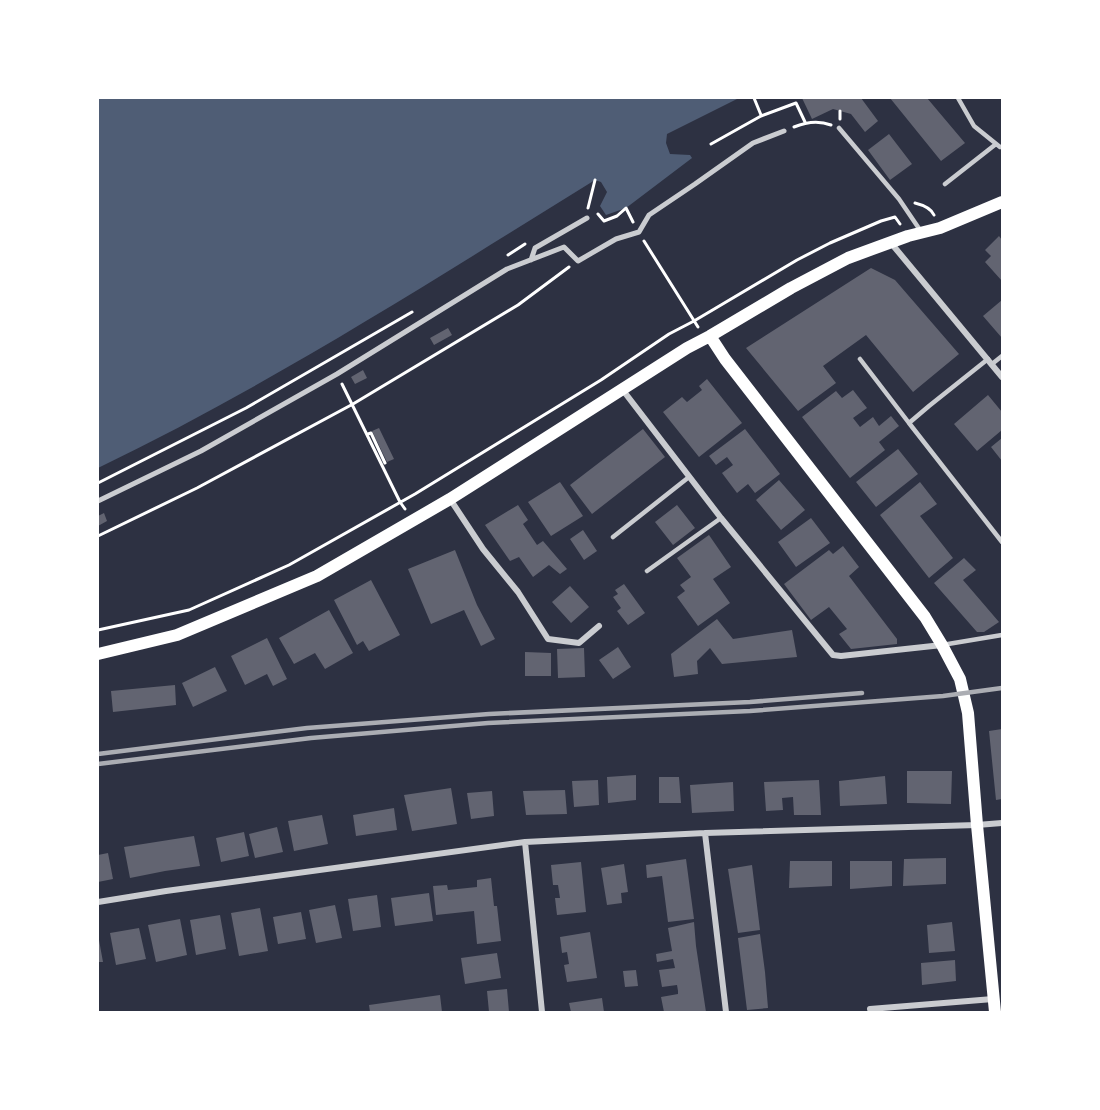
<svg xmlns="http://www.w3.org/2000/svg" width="1100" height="1110" font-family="'Fira Sans',sans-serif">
	<rect width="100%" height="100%" fill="#2d3142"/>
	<path fill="#4f5d75" d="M98,98h641l-72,36 -1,9 4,11 20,1 2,3 -66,50 -20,7 -6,-9 7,-14 -6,-10 -6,-2c-163,101 -325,205 -497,288z"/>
	<path fill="#626471" d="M802,98h59l17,23 -13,11 -14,-18 -18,-5 -21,10z
		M890,98h37l38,45 -24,18z
		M889,134l23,30 -22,16 -22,-30z
		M999,236l3,4v41l-17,-19 6,-6 -6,-6z
		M871,268l24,12 64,74 -46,38 -47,-57 -43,31 13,17 -38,28 -52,-63z
		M1002,300v38l-19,-22z
		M448,328l4,7 -18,10 -4,-7z
		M363,370l4,8 -12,6 -4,-7z
		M707,379l35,44 -43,34 -36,-45 19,-15 5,5 15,-12 -3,-4z
		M853,390l14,18 -14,10 7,9 13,-10 6,9 12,-10 8,10 -20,16 6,8 -35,28 -48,-61 34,-26 6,7z
		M988,395l14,17v18l-25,21 -23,-27z
		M379,428l15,31 -7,3 -15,-31z
		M643,429l22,28 -73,57 -22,-29z
		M745,429l35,45 -25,19 -7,-9 -11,9 -15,-20 11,-8 -6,-8 -11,8 -7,-9z
		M1002,438v23l-11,-14z
		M898,449l20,25 -42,33 -20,-25z
		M779,480l26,30 -24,20 -25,-30z
		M560,482l23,34 -32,20 -23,-34z
		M920,482l17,22 -17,12 33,42 -24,20 -49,-63z
		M518,505l10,15 -5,4 14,21 6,-4 24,28 -7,5 -11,-9 -16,12 -14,-20 -9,4 -25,-36z
		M677,505l18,23 -22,17 -18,-23z
		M104,513l3,8 -9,5v-10z
		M811,518l19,25 -34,24 -18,-25z
		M583,530l14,21 -13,9 -14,-21z
		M709,535l22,32 -18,12 17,24 -32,23 -21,-29 8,-6 -5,-6 11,-8 -14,-19z
		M843,546l16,21 -10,9 48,63v5l-46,5 -12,-15 8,-5 -18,-22 -18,13 -27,-36 45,-34 4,4z
		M455,550l22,55 18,34 -14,7 -17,-36 -33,14 -23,-55z
		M964,558l12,12 -13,10 36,42 -15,10h-7l-43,-49z
		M371,580l29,55 -31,16 -6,-10 -6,4 -23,-45z
		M624,584l21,29 -17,12 -11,-14 4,-3 -8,-11 5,-3 -3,-4z
		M570,586l19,21 -18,16 -19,-21z
		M329,610l24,43 -28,16 -10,-16 -21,11 -15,-26z
		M717,619l16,20 59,-9 5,27 -75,7 -12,-16 -13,13 1,13 -24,3 -3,-23z
		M267,638l20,41 -14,7 -6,-12 -22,11 -14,-29z
		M618,647l13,20 -18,12 -14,-19z
		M584,648l1,29 -27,1 -1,-29z
		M525,652l26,1v23h-26z
		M215,667l12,24 -34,16 -11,-24z
		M175,685l1,20 -63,7 -2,-21z
		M1002,729v70l-6,1 -7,-69z
		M907,771h45l-1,33 -44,-1z
		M636,775v25l-28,3 -1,-26z
		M885,776l2,28 -47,2 -1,-25z
		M659,777h20l2,26h-22z
		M598,780l1,25 -25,2 -2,-26z
		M819,780l2,35h-27l-1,-18 -11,1 1,12 -17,1 -2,-29z
		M733,782l1,29 -42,2 -2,-28z
		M451,788l6,36 -45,7 -8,-36z
		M565,790l2,24 -41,1 -3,-24z
		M492,791l2,25 -23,3 -4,-26z
		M394,808l3,22 -41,6 -3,-21z
		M322,815l6,29 -34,7 -6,-30z
		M277,827l6,25 -28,6 -6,-24z
		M244,832l5,24 -28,6 -5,-24z
		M194,836l6,30 -35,5 -35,7 -6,-31z
		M108,853l5,26 -15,3v-27z
		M946,858v26l-43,2 1,-27z
		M686,859l8,60 -26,3 -6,-46 -15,2 -1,-13z
		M790,861h42v25l-43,2z
		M850,861h42v25l-42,3z
		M581,862l5,50 -29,3 -2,-17h5l-2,-13h-5l-2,-20z
		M624,864l4,28 -7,1 1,10 -15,2 -6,-37z
		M752,865l8,65 -22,3 -10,-64z
		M491,878l3,28h3l4,35 -24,3 -3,-33 -38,4 -3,-29 14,-1 1,5 29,-3v-7z
		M429,893l4,28 -38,5 -4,-28z
		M377,895l4,32 -28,4 -5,-32z
		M335,905l7,33 -26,5 -7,-33z
		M260,908l8,43 -29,5 -8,-43z
		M301,912l5,27 -28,5 -5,-27z
		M220,915l6,34 -30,6 -6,-35z
		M180,919l7,36 -31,7 -8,-37z
		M694,922l2,24 10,66h-42l-3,-15 17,-3v-3l-1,-6 -15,2 -3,-17 16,-2 -2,-9 -16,3 -1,-8 16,-3 -4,-23z
		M952,922l3,29 -26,2 -2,-28z
		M139,928l7,31 -30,6 -6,-32z
		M590,932l7,46 -30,4 -3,-17 5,-1 -2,-12 -5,1 -2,-16z
		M760,934l5,38 3,36 -21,2 -9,-72z
		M98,940h1l4,22h-5z
		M497,953l4,25 -36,6 -4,-26z
		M955,960l1,21 -34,4 -1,-22z
		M636,970l2,16 -13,1 -2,-16z
		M507,989l2,23h-20l-2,-21z
		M440,995l2,17h-72l-1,-7z
		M602,998l2,14h-33l-2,-9z"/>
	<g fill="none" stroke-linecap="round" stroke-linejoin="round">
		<path stroke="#fff" stroke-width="3" d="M754,98l7,17
			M840,119v-8
			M794,127c12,-5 24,-7 37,-2
			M711,144l50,-28 35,-13 9,19
			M915,203c8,2 16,5 19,12
			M588,208l7,-28
			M598,214l6,7 13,-5 9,-8 7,14
			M644,241l54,86
			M508,255l17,-11
			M342,384l58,118 5,7
			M368,434l3,-1 14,30
			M98,483l148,-75 166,-96
			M98,536l99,-48 156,-84 165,-99 51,-38
			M98,630l91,-20 100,-45 126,-71 186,-114 68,-46 25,-13 103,-61 33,-17 51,-22 14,-4 5,7"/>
		<path stroke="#caccd0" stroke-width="4.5" d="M958,98l16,28 26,21h2
			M839,128l60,71 21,31
			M945,184l51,-40
			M860,359l49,64
			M988,359l-59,47 -20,17 93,119
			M992,364l10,-8
			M613,537l76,-60
			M647,571l74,-53
			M942,645l60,-10"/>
		<path stroke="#caccd0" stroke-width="5" d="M531,260l4,-12 52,-30
			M98,501l103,-50 136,-77 170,-105 57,-22 14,14 38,-22 23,-7 10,-17 46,-31 58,-41 31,-12"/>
		<path stroke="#caccd0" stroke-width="6" d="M891,243l111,134
			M622,389l99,129 112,137 8,1 101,-11
			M450,499l33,50 35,43 30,47 31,4 20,-17
			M705,833l21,179
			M525,842l17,170
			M98,902l68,-11 359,-49 180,-9 272,-8 25,-2
			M870,1009l123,-10"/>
		<path stroke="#fff" stroke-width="12" d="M710,336l15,23 200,258 17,28 18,34 8,34 9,112 18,187
			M98,654l79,-19 140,-59 133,-77 237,-151 23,-12 81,-48 57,-30 60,-22 32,-8 62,-26"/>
		<path stroke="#abadb3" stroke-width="4.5" d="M98,754l209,-26 182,-14 261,-12 112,-9
			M98,764l213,-26 177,-15 262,-12 193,-15 59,-8"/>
	</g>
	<rect width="1100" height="1110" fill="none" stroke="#ffffff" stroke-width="198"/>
</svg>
